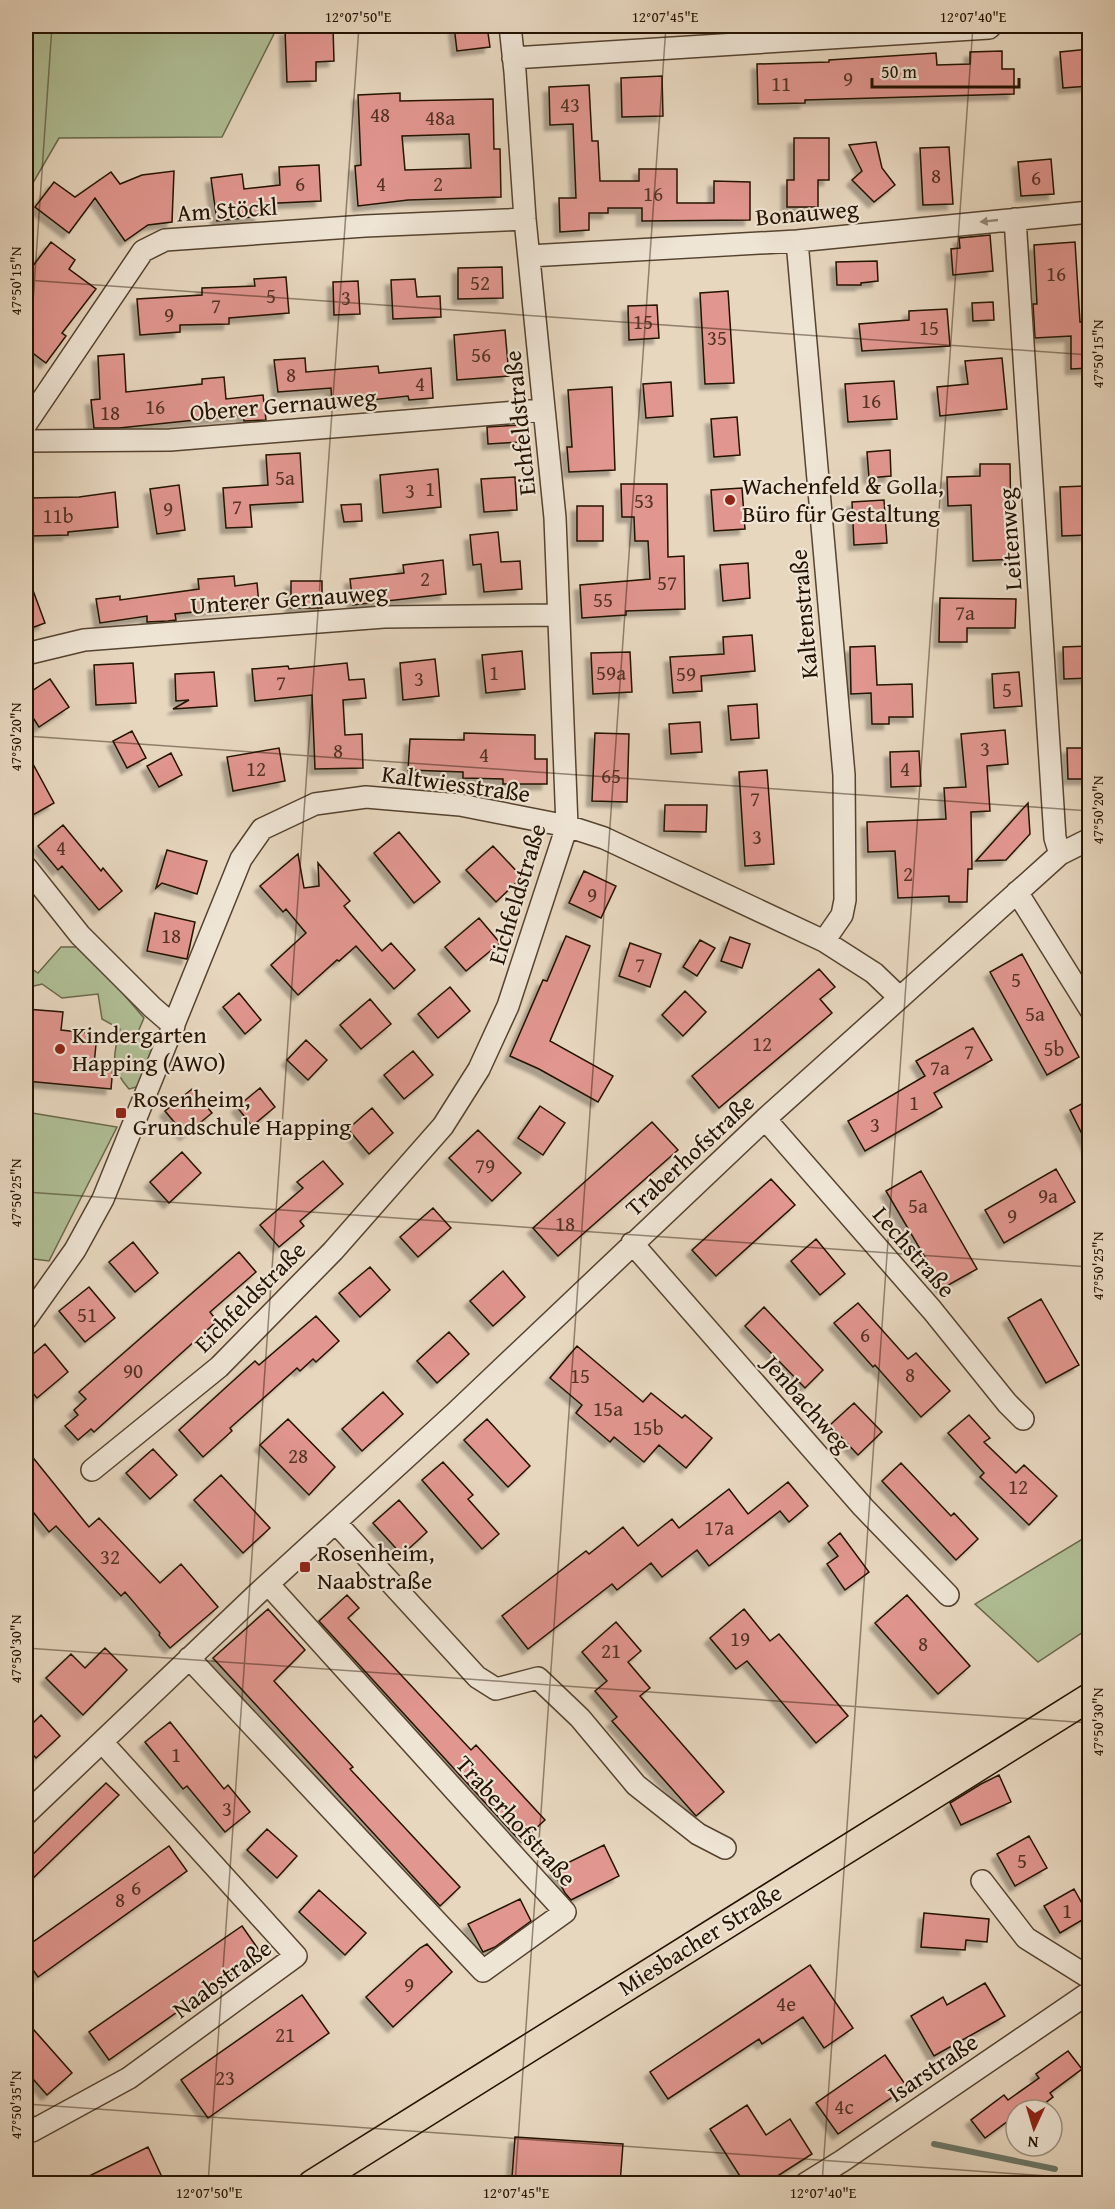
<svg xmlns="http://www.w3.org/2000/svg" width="1115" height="2209" font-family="'Gentium Book Plus',serif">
	<defs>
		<filter id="shadow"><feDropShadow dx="-5.5" dy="5.5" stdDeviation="1.5" flood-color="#0004"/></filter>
	</defs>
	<rect width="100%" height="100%" fill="#e7d7bf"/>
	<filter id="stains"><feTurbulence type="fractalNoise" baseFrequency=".00333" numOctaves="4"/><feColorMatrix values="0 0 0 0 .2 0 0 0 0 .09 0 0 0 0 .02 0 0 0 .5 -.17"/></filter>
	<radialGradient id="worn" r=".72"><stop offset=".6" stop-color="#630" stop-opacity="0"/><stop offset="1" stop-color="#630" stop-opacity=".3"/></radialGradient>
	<path fill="#b0bf96" stroke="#6a684b" stroke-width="1.5" d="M26,26h252l-56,111 -163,1 -33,57z
		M61,947h22l61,71 -6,14 10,2 9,15 -17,37 -11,3c-19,-21 -16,-34 -9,-60l-18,-10 -4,-25 -36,4 -20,-14 -16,4v-23l12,8z
		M26,1112l91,15 -68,134 -23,-3z
		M1089,1535v93l-51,34 -63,-58z"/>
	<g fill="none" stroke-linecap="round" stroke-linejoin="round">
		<path stroke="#6a7767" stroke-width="6" d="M934,2144l121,25"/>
	</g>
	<path fill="#e1968f" stroke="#241200" stroke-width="1.5" fill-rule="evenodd" filter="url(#shadow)" d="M454,26h33l3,21 -33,4z
		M333,28l1,33 -18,1v19l-29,1 -2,-52z
		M1089,49v37l-26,2 -3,-36z
		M1002,51v18h12v25l-209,6v3l-47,1 -1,-40 72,-2v-2l107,-7 1,12 33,-1v-12z
		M662,76l1,40 -41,1 -1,-39z
		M589,85l3,56h6l2,40h39v-12h38v34h37v-22l36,1v38l-108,1v-13h-34v5h-19v17l-29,2 -1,-34h17l-3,-74 -23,1 -1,-38z
		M400,93v8l93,-2 1,50h6l1,48 -93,3 -50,6 -3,-40 6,-1 -3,-70zM469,134l2,34 -66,2 -3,-34z
		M794,138h35v42h-11v27h-31v-27h7z
		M876,142l6,26 13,17 -21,17 -22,-22 10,-9 -13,-26z
		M949,147l4,57 -30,1 -3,-57z
		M1051,159l3,35 -33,2 -3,-34z
		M319,165l2,36 -63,3 2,12 -43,5 -6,-43 31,-4 2,15 36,-4 -1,-18z
		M174,171l-2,51 -24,3 -23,16 -30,-43 -26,35 -34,-26 19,-25 21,15 36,-25 9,12 22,-9z
		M990,235l3,36 -40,4 -2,-26 9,-1 -1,-10z
		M51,242l24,18 -6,9 27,20 -34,44 4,3 -20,27 -20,-15v-73z
		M1075,242l5,80h9v46l-18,1v-33l-36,2 -2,-34h4l-3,-59z
		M877,261l1,20 -17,2v2h-24l-1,-23z
		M502,267l1,31 -45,1v-31z
		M286,277l3,36 -60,5v6l-49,1v7l-40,3 -3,-36 65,-4v-7l53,-2 -1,-7z
		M415,279l2,18 23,-1 1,21 -48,2 -2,-39z
		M358,281l2,33 -26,1 -1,-33z
		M728,291l6,92 -29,1 -5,-91z
		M993,302l1,18 -21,1 -1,-18z
		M657,305l2,33 -30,2 -1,-34z
		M947,309l3,37 -88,5 -3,-27 50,-4v-9z
		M505,330l4,46 -52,4 -3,-45z
		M124,354l2,38 76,-8v-5l22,-2 2,22 37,-4 3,25 -22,1 -1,-6 -124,13h-25l-3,-28 9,-1 -2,-43z
		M305,358l1,14 72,-6 1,7 52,-5 2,30 -24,2 -1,-4 -76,8 -1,-16 -53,4 -4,-32z
		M1002,358l5,51 -67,7 -3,-29 31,-3 -3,-23z
		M894,381l3,38 -49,3 -3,-38z
		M671,382l2,34 -27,2 -3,-34z
		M612,387l3,83 -46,2 -2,-25h5l-4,-57z
		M737,417l3,38 -26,2 -3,-38z
		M520,425l1,17 -33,2 -1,-17z
		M890,450l1,26 -22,2 -2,-26z
		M300,453l3,49 -53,3 2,22 -26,1 -3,-40 45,-3 -2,-30z
		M980,464h30l1,61h5l1,34 -44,2 -2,-56 -23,1 -1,-29 33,-1z
		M438,469l3,38 -58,6 -3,-38z
		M515,477l2,33 -33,2 -3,-33z
		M621,484h46l1,73 16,-1 1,53 -59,2v4l-44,3 -2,-33 70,-6 -2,-38h-13l-1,-24h-12z
		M179,485l6,45 -28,4 -7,-45z
		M1085,486l2,49 -25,1 -2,-49z
		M742,488l3,41 -31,2 -3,-41z
		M115,492l3,35 -50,5v3l-37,1 -1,-38 49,-1z
		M884,500l3,43 -33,2 -2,-43z
		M361,504l1,17 -18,1 -3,-17z
		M577,506h26v35h-26z
		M498,532l3,30 19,-1 2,28 -38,3 -3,-28 -8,1 -3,-30z
		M443,560l3,34 -93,11 -3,-26 54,-6 -1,-8z
		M748,563l2,35 -27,3 -3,-36z
		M27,574l18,49 -19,7v-55z
		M234,576l1,10 22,-3 2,22 -84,9 1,6 -8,1 -21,1v-6l-47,7 -4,-24 24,-3v4l79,-11 -1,-10z
		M291,581h31v27h-31z
		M940,598l76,1 -1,29h-48v14h-28z
		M752,635l3,36 -54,5 1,15 -29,2 -3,-36 54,-3 -1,-17z
		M875,646l2,39 35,-1 1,33h-24v7h-17l-1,-31 -20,1 -1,-47z
		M1089,646v32l-25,1 -1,-32z
		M522,651l3,38 -39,4 -4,-38z
		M630,652l2,40 -39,2 -2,-41z
		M435,659l4,37 -36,4 -3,-37z
		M133,663l3,40 -40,2 -2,-40z
		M347,663l2,17 15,-1 2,19 -23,2 2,35 17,-1 1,34 -48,1 -3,-74 -57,6 -3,-32 36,-3 1,3z
		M214,672l3,34 -44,3 16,-9 -13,1 -1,-27z
		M1019,672l3,34 -28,2 -2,-34z
		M50,679l19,28 -30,20 -13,-20v-12z
		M757,704l2,34 -28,2 -3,-34z
		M700,722l2,30 -31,2 -2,-30z
		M1005,730l3,34 -21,2 3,45 -19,1 1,57h-4l-1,33h-18v-6l-51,2 -3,-47 -27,1 -1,-30 79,-3 -2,-31 22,-1 -5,-53z
		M132,731l14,27 -19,10 -14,-27z
		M464,733l71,2v24h12v25h-44v-5l-40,-1v-6l-55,-2 2,-31 54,1z
		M595,733l34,1 -2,68 -35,-1z
		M279,748l6,33 -52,10 -6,-34z
		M1067,748h22v31h-21z
		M26,751l28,52 -28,16z
		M919,751l2,35 -30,1 -1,-35z
		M171,753l11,22 -23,12 -12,-21z
		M767,770l7,94 -29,2 -6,-94z
		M1028,803l2,31 -24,26 -30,1z
		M665,805h42l-1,27 -42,-1z
		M63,825l38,46 2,-3 19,23 -23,19 -37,-44 -4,4 -20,-24z
		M399,832l41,50 -26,21 -40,-50z
		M493,846l29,31 -26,25 -30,-32z
		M167,850l40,11 -10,33 -35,-11 -6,5z
		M298,854l6,34 15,-2 -1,-23 32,38 -6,5 38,45 9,-8 24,27 -21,19 -38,-43 -17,15 -2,-1 -39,35 -27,-30 35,-32 -20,-24 -3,3 -23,-26z
		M584,871l32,15 -15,32 -32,-15z
		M155,913l40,9 -8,37 -40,-8z
		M479,918l21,25 -34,28 -21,-24z
		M566,936l24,10 -40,95 63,35 -15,26 -59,-33 -29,-13 33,-76 4,1z
		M730,937l20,7 -8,24 -21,-7z
		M700,940l15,8 -18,28 -14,-9z
		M630,943l31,11 -11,33 -31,-11z
		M1022,954l57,103 -32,18 -57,-103z
		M819,969l16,18 -15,12 12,14 -113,95 -27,-32z
		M450,987l20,24 -32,27 -20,-24z
		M685,991l21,21 -23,24 -21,-21z
		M239,993l22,27 -16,14 -22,-27z
		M370,999l21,25 -30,25 -21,-24z
		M26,1009l37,3 -2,18 36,4 -3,31 19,2 -2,22 -85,-8z
		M973,1028l19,32 -58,33 8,14 -77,44 -17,-30 77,-45 -9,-15z
		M306,1040l21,20 -19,20 -21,-20z
		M413,1051l20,24 -29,24 -20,-24z
		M260,1088l15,19 -23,19 -15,-19z
		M192,1089l20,24 -27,22 -20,-24z
		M1089,1100v48l-19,-38z
		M540,1106l25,17 -22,32 -25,-17z
		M372,1108l21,25 -24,21 -21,-25z
		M652,1122l26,28 -120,106 -25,-28z
		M478,1130l43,43 -29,28 -43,-43z
		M182,1152l19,21 -32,30 -19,-21z
		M323,1161l20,23 -43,37 4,5 -25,21 -19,-22 43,-37 -6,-6z
		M1056,1169l19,33 -71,41 -19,-33z
		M921,1171l56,98 -34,19 -57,-97z
		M771,1179l24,26 -79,71 -24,-26z
		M433,1208l18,20 -33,29 -18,-20z
		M816,1239l29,35 -25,21 -29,-34z
		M133,1242l25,31 -23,19 -26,-30z
		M239,1252l17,20 -46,40 7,9 -123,111 -3,-3 -13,11 -13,-14 13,-11 -4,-5 12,-11 -7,-7z
		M370,1267l20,23 -30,27 -21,-24z
		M503,1271l22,26 -32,29 -23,-25z
		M89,1287l26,31 -30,24 -26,-31z
		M1041,1299l38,66 -33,18 -38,-65z
		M858,1303l50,56 8,-6 34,38 -29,26 -46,-52 -2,2 -39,-44z
		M764,1307l59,63 -18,18 -60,-62z
		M316,1316l23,25 -23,21 -3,-3 -13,12 -3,-3 -67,60 2,3 -29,26 -24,-27 76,-69 4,4z
		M449,1332l20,22 -32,29 -20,-22z
		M45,1344l23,28 -31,26 -11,-13v-25z
		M577,1346l66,56 8,-9 31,25 3,-3 27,23 -26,30 -27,-23 -15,17 -30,-25 -4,5 -34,-29 6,-8 -32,-27z
		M383,1392l20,22 -41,37 -20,-22z
		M854,1403l28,29 -24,23 -28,-30z
		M969,1415l21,23 -6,4 32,31 8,-8 33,31 -28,29 -49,-48 4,-4 -36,-40z
		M288,1419l47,48 -26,28 -49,-50z
		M487,1419l43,47 -22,21 -44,-47z
		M26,1449l63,78 10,-9 61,65 21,-19 37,43 -48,41 -11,-13 1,-2 -35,-41 -4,4 -65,-70 -7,6 -23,-29z
		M153,1449l24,26 -27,24 -24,-26z
		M443,1462l30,33 -5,4 31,35 -17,15 -60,-69z
		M901,1463l50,53 3,-3 24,26 -22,21 -74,-79z
		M221,1475l49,53 -27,25 -49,-53z
		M788,1482l20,24 -19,16 -9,-11 -71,55 -12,-16 -35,27 -11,-14 -34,27 -5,-6 -84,65 -26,-33 84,-65 3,3 34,-27 15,19 34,-27 7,9 50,-39 19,25z
		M399,1500l28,32 -25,23 -29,-32z
		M840,1533l29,39 -24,18 -18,-26 11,-8 -10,-13z
		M347,1595l12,13 -11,10 123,132 5,-5 69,75 -24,22 -202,-221z
		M907,1595l63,71 -32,28 -63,-71z
		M268,1609l37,41 -31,31 79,86 -3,2 110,118 -20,19 -227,-248z
		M744,1609l26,32 9,-7 69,82 -32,27 -69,-82 -11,8 -26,-31z
		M616,1622l25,29 -13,11 22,26 -10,8 84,96 -28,24 -84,-95 5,-4 -22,-26 12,-10 -25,-29z
		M105,1648l22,22 -44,45 -37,-37 25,-24 14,14z
		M41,1715l19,21 -24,22 -10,-11v-17z
		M170,1722l54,67 4,-4 22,27 -25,20 -38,-46 -4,3 -38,-47z
		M999,1775l12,27 -50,23 -11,-22 31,-19z
		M106,1783l13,12 -93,90v-24z
		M267,1829l30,27 -20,22 -30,-28z
		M1029,1836l18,32 -32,18 -18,-32z
		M604,1845l15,31 -48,24 -6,-7 -12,-23z
		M169,1846l18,25 -149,106 -12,-17v-13z
		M1074,1889l15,27 -29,17 -16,-27z
		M319,1890l47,43 -21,22 -46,-43z
		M520,1899l11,22 -36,26 -12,5 -15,-28z
		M924,1913l65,6 -2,23 -21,-2 -1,10 -44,-3z
		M242,1926l19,27 -152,107 -20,-28z
		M427,1944l25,28 -59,55 -27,-30 54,-49z
		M810,1965l43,63 -29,20 -21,-31 -41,27 -3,-5 -91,60 -18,-27z
		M985,1983l20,33 -71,40 -23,-40 32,-19 4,8z
		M302,1995l27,38 -121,85 -27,-38z
		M26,2021l46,52 -25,22 -21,-24z
		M1068,2051l14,18 -32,24 3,4 -17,13h-20v5l-31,23 -14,-18 33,-25 4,5 31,-22 -3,-4z
		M885,2055l22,32 -69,47 -22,-31z
		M747,2105l19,30 24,-16 22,35 -47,30h-20l-35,-55z
		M515,2137l108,7 -3,40 -108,-7z
		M148,2147l13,28 -17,9h-71z"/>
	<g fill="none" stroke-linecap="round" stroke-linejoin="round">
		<defs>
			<path id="minor" d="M513,58l476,-30 2,-2
				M1015,219l40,619 5,16
				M797,241l47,534 1,125 -3,15 -18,26
				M529,256l268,-15 293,-29
				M26,424l117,-173 22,-11 200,-14 160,-7
				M26,441l144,-1 373,-30
				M26,654l58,-14 300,-23 174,-2
				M26,867l54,68 72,72 22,19
				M1017,892l73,117
				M765,1119l167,191 75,93 16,16
				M632,1243l231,264 85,88
				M26,1319l49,-69 28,-51 138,-340 21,-30 53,-25 51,-7 94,8 107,21 37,12 220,103 50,32 26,25
				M92,1470l127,-103 114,-116 110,-125 36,-57 29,-63 59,-180 -12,-308 -30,-299 -10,-147 -5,-46
				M336,1523l141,154 19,12 42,-11 42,40 56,67 62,49 27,14
				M189,1658l294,313 82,-59 -297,-328
				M26,1814l231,-220 198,-181 310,-294 295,-265 30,-15
				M982,1881l44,57 64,40
				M26,2124l6,7 97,-53 167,-122 -194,-214
				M805,2184l37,-23 248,-169"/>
			<path id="major" d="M312,2184l778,-487"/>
		</defs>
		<use href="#minor" stroke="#554330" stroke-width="24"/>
		<use href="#major" stroke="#241200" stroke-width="30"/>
		<use href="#minor" stroke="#efe5d5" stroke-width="21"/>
		<use href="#major" stroke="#e7d7bf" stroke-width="27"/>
	</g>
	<defs><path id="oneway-solid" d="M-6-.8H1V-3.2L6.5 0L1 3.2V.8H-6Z" transform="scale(1.5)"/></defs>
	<use fill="#948675" href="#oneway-solid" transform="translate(989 221) rotate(174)"/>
	<path fill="none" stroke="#241200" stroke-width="1.5" stroke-opacity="0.45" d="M26,280l1064,75M26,404l26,-378M26,736l1064,75M26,1192l1064,75M26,1648l1064,75M26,2104l1064,75M208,2184l151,-2158M515,2184l151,-2158M822,2184l151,-2158"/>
	<g fill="#8f2418" stroke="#efe5d5" stroke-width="2">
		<circle cx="730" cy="500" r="6"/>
		<circle cx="60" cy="1049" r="6"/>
		<rect x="115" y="1107" width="12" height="12" rx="3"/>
		<rect x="299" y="1561" width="12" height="12" rx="3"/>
	</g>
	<g text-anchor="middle" stroke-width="4.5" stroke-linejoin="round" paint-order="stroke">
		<g font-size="21" fill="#533324">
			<text x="848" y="86">9</text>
			<text x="781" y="91">11</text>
			<text x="570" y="112">43</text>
			<text x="380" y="122">48</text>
			<text x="440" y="125">48a</text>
			<text x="936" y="183">8</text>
			<text x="1036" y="185">6</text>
			<text x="300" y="191">6</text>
			<text x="381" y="191">4</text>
			<text x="438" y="191">2</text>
			<text x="653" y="201">16</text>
			<text x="1056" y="281">16</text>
			<text x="480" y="290">52</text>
			<text x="271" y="303">5</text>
			<text x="346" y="305">3</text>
			<text x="216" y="313">7</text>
			<text x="169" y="322">9</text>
			<text x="643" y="329">15</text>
			<text x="929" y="335">15</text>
			<text x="717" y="345">35</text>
			<text x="481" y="362">56</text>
			<text x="291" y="382">8</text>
			<text x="420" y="391">4</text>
			<text x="871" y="408">16</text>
			<text x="155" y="414">16</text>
			<text x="110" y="420">18</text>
			<text x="285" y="485">5a</text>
			<text x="430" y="496">1</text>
			<text x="410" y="498">3</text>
			<text x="644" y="508">53</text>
			<text x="237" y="514">7</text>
			<text x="168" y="516">9</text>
			<text x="58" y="523">11b</text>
			<text x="425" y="586">2</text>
			<text x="667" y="590">57</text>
			<text x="603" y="607">55</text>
			<text x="965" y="620">7a</text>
			<text x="494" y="680">1</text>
			<text x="611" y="680">59a</text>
			<text x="686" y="681">59</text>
			<text x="419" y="686">3</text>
			<text x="281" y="690">7</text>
			<text x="1007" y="697">5</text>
			<text x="985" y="756">3</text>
			<text x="338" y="758">8</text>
			<text x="484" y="762">4</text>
			<text x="256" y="776">12</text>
			<text x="905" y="776">4</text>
			<text x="611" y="783">65</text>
			<text x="755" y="806">7</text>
			<text x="757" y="844">3</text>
			<text x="61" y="855">4</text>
			<text x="908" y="881">2</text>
			<text x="592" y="902">9</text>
			<text x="171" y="943">18</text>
			<text x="640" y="972">7</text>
			<text x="1016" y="987">5</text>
			<text x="1035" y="1021">5a</text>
			<text x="762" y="1051">12</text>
			<text x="1054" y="1056">5b</text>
			<text x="969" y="1059">7</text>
			<text x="940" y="1075">7a</text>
			<text x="914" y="1110">1</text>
			<text x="875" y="1132">3</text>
			<text x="485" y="1173">79</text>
			<text x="1048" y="1203">9a</text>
			<text x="918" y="1213">5a</text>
			<text x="1012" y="1223">9</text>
			<text x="565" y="1231">18</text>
			<text x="87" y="1322">51</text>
			<text x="865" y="1342">6</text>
			<text x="133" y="1378">90</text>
			<text x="910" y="1382">8</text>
			<text x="580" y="1383">15</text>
			<text x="608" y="1416">15a</text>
			<text x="648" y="1435">15b</text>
			<text x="298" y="1463">28</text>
			<text x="1018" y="1494">12</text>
			<text x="719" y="1535">17a</text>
			<text x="110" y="1564">32</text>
			<text x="740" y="1646">19</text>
			<text x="923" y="1651">8</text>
			<text x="611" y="1658">21</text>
			<text x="176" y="1762">1</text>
			<text x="227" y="1816">3</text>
			<text x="1022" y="1868">5</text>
			<text x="136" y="1895">6</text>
			<text x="120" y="1907">8</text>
			<text x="1067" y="1918">1</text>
			<text x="409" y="1992">9</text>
			<text x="786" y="2011">4e</text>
			<text x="285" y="2042">21</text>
			<text x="225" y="2085">23</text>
			<text x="844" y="2114">4c</text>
		</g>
		<g font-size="24" fill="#241200" stroke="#efe5d5">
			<text transform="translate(227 210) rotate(-4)" y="8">Am Stöckl</text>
			<text transform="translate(807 213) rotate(-5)" y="8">Bonauweg</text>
			<text transform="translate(283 405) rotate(-5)" y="8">Oberer Gernauweg</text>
			<text transform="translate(520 423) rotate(-96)" y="8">Eichfeldstraße</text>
			<text transform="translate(1010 539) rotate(-94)" y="8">Leitenweg</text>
			<text transform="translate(289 599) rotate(-4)" y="8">Unterer Gernauweg</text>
			<text transform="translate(804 614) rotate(-95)" y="8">Kaltenstraße</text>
			<text transform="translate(456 784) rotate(8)" y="8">Kaltwiesstraße</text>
			<text transform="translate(517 894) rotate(-73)" y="8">Eichfeldstraße</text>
			<text transform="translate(690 1155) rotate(-43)" y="8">Traberhofstraße</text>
			<text transform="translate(914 1252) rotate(49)" y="8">Lechstraße</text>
			<text transform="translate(250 1297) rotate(-45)" y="8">Eichfeldstraße</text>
			<text transform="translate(807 1404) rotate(49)" y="8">Jenbachweg</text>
			<text transform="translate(516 1821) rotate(48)" y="8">Traberhofstraße</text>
			<text transform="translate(700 1940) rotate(-32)" y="8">Miesbacher Straße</text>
			<text transform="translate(222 1979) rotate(-36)" y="8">Naabstraße</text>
			<text transform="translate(933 2068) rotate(-34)" y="8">Isarstraße</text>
		</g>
		<g font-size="24" fill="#241200" stroke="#efe5d5" text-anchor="start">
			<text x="742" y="494">Wachenfeld &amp; Golla,<tspan x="742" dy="28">Büro für Gestaltung</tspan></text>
			<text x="72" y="1043">Kindergarten<tspan x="72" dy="28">Happing (AWO)</tspan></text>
			<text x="133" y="1107">Rosenheim,<tspan x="133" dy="28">Grundschule Happing</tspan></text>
			<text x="317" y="1561">Rosenheim,<tspan x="317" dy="28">Naabstraße</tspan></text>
		</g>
	</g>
	<rect width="1115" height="2209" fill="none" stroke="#e7d7bf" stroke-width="66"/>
	<g transform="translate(1034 2128) rotate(184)"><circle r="28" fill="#efe5d5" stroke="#9e9180" stroke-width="1.5"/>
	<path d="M0-4.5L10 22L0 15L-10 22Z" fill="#8f2418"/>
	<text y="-9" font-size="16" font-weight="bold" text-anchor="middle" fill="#241200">N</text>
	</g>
	<path d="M872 78v9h147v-9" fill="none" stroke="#241200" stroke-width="3"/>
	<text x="881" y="78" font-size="18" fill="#241200" stroke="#efe5d5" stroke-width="4.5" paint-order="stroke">50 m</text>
	<rect x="33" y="33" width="1049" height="2143" fill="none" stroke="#241200" stroke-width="2"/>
	<g font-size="15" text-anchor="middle" fill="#241200">
		<text x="358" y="22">12°07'50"E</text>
		<text x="665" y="22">12°07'45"E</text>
		<text x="973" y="22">12°07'40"E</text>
		<text transform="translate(16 281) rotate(-90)" y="5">47°50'15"N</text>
		<text transform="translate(1098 354) rotate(-90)" y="5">47°50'15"N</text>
		<text transform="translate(16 737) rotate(-90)" y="5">47°50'20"N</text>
		<text transform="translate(1098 810) rotate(-90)" y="5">47°50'20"N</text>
		<text transform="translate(16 1193) rotate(-90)" y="5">47°50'25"N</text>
		<text transform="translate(1098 1266) rotate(-90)" y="5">47°50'25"N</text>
		<text transform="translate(16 1649) rotate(-90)" y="5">47°50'30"N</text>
		<text transform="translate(1098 1722) rotate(-90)" y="5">47°50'30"N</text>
		<text transform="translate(16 2105) rotate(-90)" y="5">47°50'35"N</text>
		<text x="209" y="2198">12°07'50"E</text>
		<text x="516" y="2198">12°07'45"E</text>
		<text x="823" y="2198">12°07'40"E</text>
	</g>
	<rect width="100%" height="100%" filter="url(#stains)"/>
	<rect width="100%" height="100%" fill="url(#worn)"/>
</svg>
